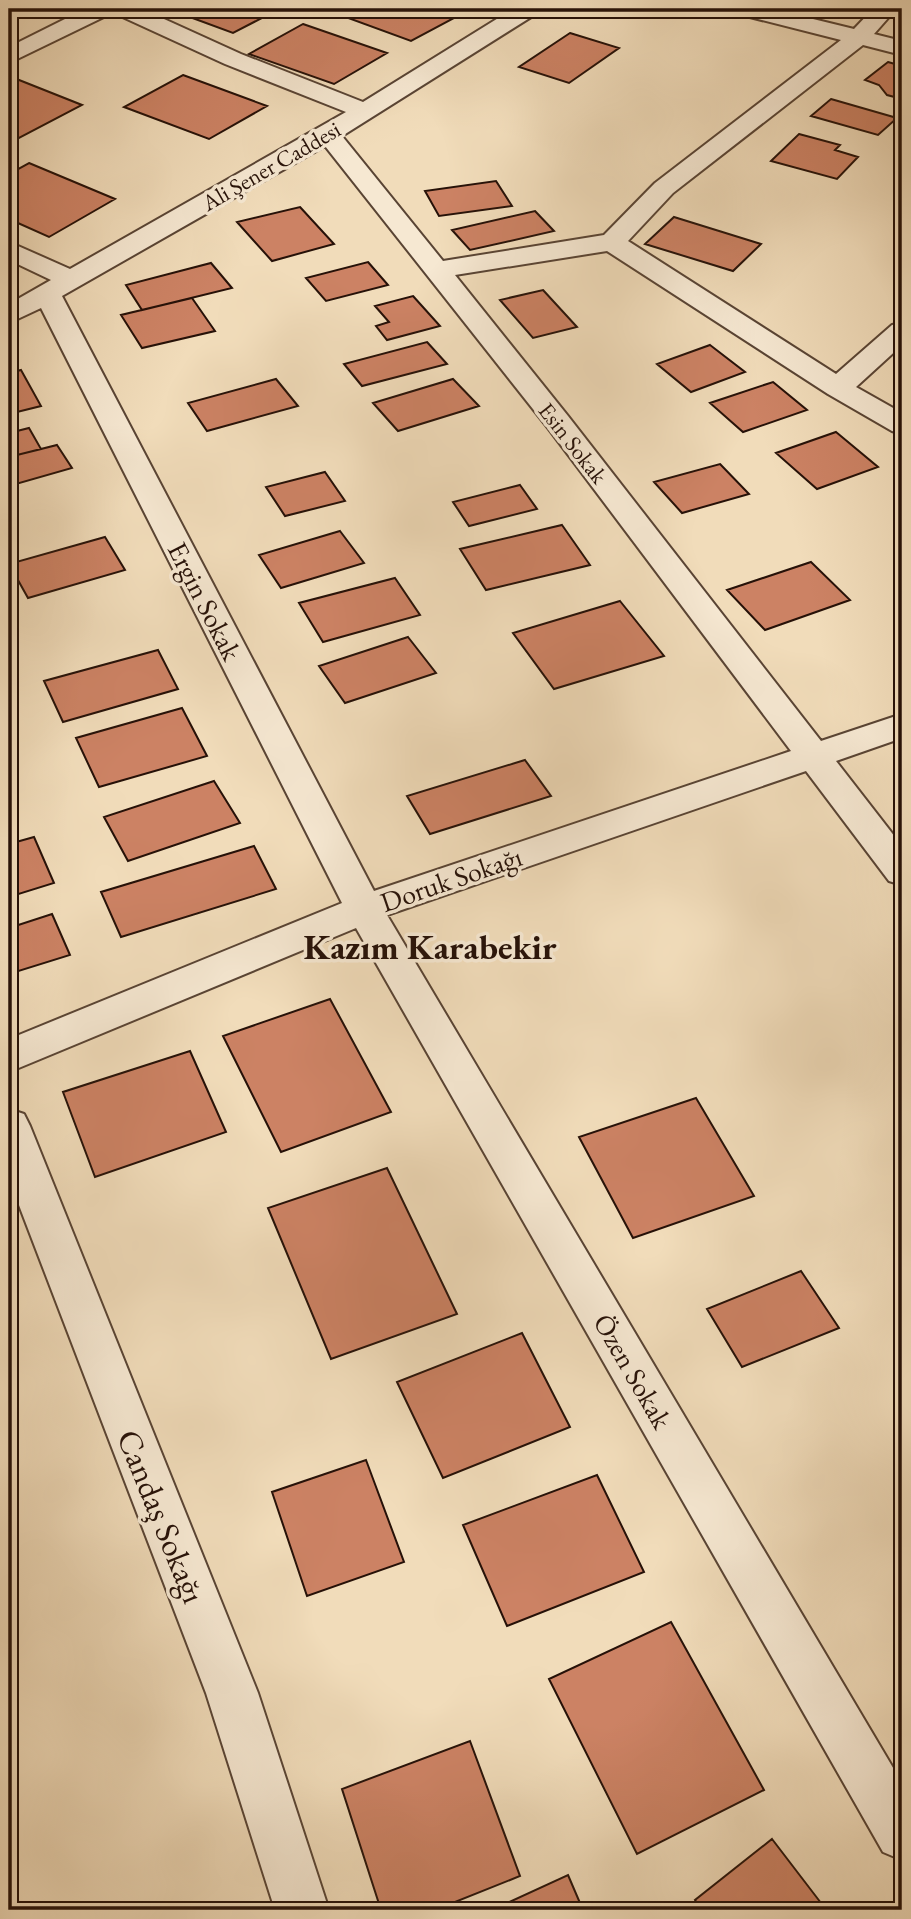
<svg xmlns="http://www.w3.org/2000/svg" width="911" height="1919" font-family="'EB Garamond',serif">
	<rect width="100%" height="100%" fill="#f1dcba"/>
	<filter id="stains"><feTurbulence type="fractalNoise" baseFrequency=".00286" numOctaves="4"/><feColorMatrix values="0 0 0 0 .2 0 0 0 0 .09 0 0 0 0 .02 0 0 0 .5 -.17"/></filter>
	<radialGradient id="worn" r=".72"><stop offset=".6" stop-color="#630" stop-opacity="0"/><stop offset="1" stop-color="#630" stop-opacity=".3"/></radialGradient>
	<path fill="#cc8264" stroke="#261108" stroke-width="2" d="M187,9h92l-46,24 -54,-20z
		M334,9h100l22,8 -45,24 -82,-30z
		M303,24l84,29 -53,31 -85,-30z
		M570,33l49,15 -50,35 -50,-16z
		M888,62l14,4v33l-15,-4 -8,-10 -14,-5z
		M183,75l84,31 -58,33 -85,-32z
		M9,76l73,29 -63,33 -10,-4z
		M831,99l66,19 -19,17 -67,-19z
		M799,134l41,11 -5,5 23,7 -21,22 -66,-18z
		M29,163l86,36 -66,38 -40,-18v-45z
		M496,181l16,25 -73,10 -14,-25z
		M300,207l34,37 -62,17 -35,-39z
		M535,211l19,20 -84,19 -18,-20z
		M674,217l87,27 -28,27 -88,-27z
		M368,262l20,23 -62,16 -20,-23z
		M211,263l21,25 -90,22 -16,-25z
		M543,290l34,37 -44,11 -33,-38z
		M413,296l27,30 -53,14 -11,-14 13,-4 -14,-16z
		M192,298l23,33 -73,17 -21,-33z
		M427,342l20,22 -85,22 -18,-22z
		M710,345l35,27 -54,20 -34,-28z
		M21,370l20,36 -32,8v-41z
		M276,379l22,27 -91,25 -19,-28z
		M453,379l26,27 -81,25 -25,-28z
		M773,382l34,28 -64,22 -33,-29z
		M29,428l12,21 -32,8v-24z
		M836,432l42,35 -61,22 -41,-36z
		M57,445l15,23 -63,18v-29z
		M720,464l29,30 -67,19 -28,-31z
		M325,472l20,29 -60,15 -19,-29z
		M520,485l17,24 -68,17 -16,-24z
		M562,525l28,40 -104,25 -26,-41z
		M340,531l24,32 -83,25 -22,-33z
		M105,537l20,33 -97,28 -19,-34z
		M811,562l39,38 -85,30 -38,-40z
		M395,578l25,37 -97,27 -24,-39z
		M620,601l44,55 -110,33 -41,-56z
		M408,637l28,36 -91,30 -26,-37z
		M158,650l20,39 -115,33 -19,-41z
		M182,708l25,48 -108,31 -23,-49z
		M525,760l26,36 -121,38 -23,-38z
		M214,781l26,42 -112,38 -24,-44z
		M34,837l20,46 -45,14v-53z
		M254,846l22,43 -155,48 -20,-45z
		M52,914l18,41 -61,19v-46z
		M330,999l61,113 -110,40 -58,-116z
		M190,1051l36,81 -131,45 -32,-85z
		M696,1098l58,98 -121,42 -54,-101z
		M387,1168l70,146 -126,45 -63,-151z
		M801,1271l38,57 -97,39 -35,-58z
		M522,1333l48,94 -127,51 -46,-96z
		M366,1460l38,102 -97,34 -35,-104z
		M597,1475l47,97 -137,54 -44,-101z
		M671,1622l93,168 -127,64 -88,-175z
		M470,1741l50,135 -85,34h-54l-39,-121z
		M772,1839l49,64 -8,7h-111l-7,-10z
		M568,1875l15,35h-91z"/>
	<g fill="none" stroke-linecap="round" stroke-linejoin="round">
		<defs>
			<path id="minor" d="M85,9h57l99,45 122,48 150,-93h26l-3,5 -194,122 101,125 161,-26 51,-52 186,-143 -103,-26 -3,-5h37l82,20 19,-20h23l-22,25 28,7v14l-39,-10 -190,148 -45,48 208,133 56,-49 10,-2v22l-46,42 46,26v21l-10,-3 -64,-37 -221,-143 -152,24 113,141 253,325 81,-27v24l-66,23 66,85v39l-13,-4 -83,-110 -419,144 515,868v77l-19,-8 -527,-924 -347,144v-33l333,-136 -301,-595 -32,15v-19l42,-24 -42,-20v-18l61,27 276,-157 -121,-48 -109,-50 -3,-5 -3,5 -101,49v-16zM325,146l223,282 243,323 -417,140 -312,-595z
				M9,1109l15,5 6,12 228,567 71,217h-54l-69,-217 -197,-514z"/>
		</defs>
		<use href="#minor" stroke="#594434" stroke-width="4"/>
		<use href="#minor" fill="#f6e8d2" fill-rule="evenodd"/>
	</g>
	<g text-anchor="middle" stroke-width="7" stroke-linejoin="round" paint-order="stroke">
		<g font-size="23" fill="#261108" stroke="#f6e8d2">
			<text transform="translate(271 166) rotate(-30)" y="8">Ali Şener Caddesi</text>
			<text transform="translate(573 443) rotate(52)" y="8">Esin Sokak</text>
		</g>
		<g font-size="28" fill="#261108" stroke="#f6e8d2">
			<text transform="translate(205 601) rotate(63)" y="10">Ergin Sokak</text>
			<text transform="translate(451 879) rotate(-19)" y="10">Doruk Sokağı</text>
			<text transform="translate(633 1371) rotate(60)" y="10">Özen Sokak</text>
		</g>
		<g font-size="33" fill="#261108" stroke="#f6e8d2">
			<text transform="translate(162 1516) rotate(68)" y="12">Candaş Sokağı</text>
		</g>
		<g font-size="35" font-weight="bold" fill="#261108" stroke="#f6e8d2">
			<text x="430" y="959">Kazım Karabekir</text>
		</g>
	</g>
	<rect width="911" height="1919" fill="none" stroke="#f1dcba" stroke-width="35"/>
	<rect x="10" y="10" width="890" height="1898" fill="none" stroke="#261108" stroke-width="3.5"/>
	<rect x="18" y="18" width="876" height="1884" fill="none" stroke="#261108" stroke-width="2"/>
	<rect width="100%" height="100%" filter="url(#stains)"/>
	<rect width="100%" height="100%" fill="url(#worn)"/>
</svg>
